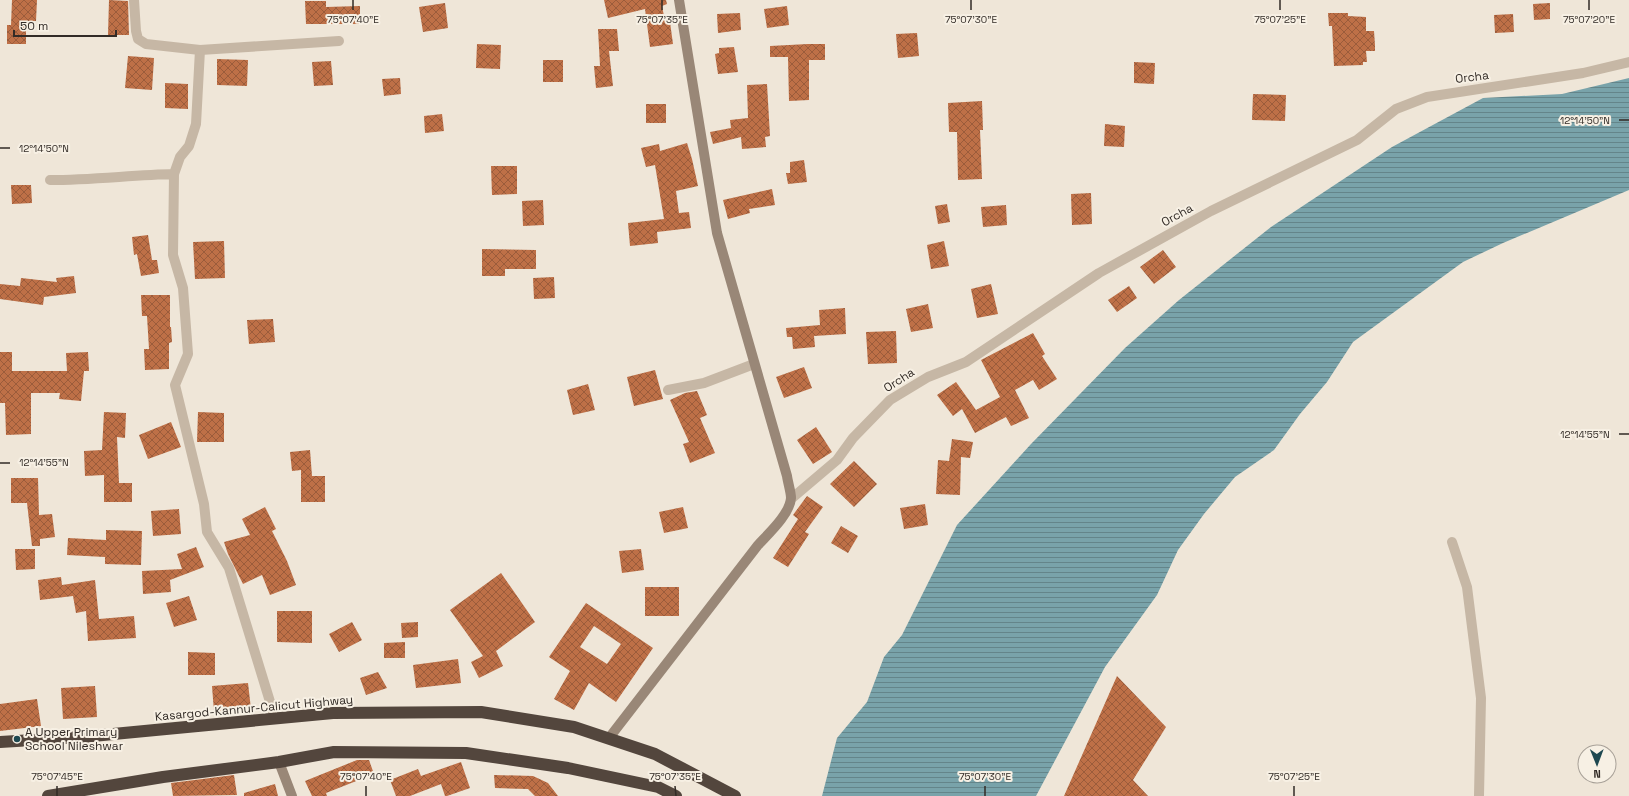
<svg xmlns="http://www.w3.org/2000/svg" width="1629" height="796" font-family="'Space Grotesk',sans-serif">
	<defs>
		<pattern id="water-rules" width="6" height="5" patternUnits="userSpaceOnUse"><rect width="6" height="5" fill="#79a3aa"/><path d="M0 2.5h6" fill="none" stroke="#64858a"/></pattern>
		<pattern id="building-cross-hatch" width="8" height="8" patternUnits="userSpaceOnUse"><rect width="8" height="8" fill="#be7047"/><path d="M0 0l8 8M0 8l8-8" fill="none" stroke="#9b5c3b"/></pattern>
	</defs>
	<rect width="100%" height="100%" fill="#efe6d8"/>
	<path fill="url(#water-rules)" d="M1629,78v112l-126,53 -40,19 -110,80 -26,40 -27,32 -26,36 -39,27 -31,37 -26,36 -21,45 -52,72 -69,129h-214l15,-58 30,-36 17,-45 18,-22 55,-110 74,-81 94,-96 54,-48 92,-73 121,-80 91,-49 79,-4z"/>
	<path fill="url(#building-cross-hatch)" fill-rule="evenodd" d="M12,0h25l-1,21h-10v23h-19v-19h4z
		M109,0l19,1 1,34h-21z
		M604,0h62l1,4 -5,2 2,10 5,-1 4,29 -23,3 -5,-38 -37,9z
		M305,1h21v6l34,-1v18h-54z
		M445,3l3,25 -25,4 -4,-25z
		M1550,3v16l-16,1 -1,-16z
		M787,6l2,19 -22,3 -3,-19z
		M740,13l1,17 -23,3 -1,-19z
		M1328,13h20v3l18,1v14h8l1,14v6h-9l1,11h-4v3l-29,1 -2,-40h-3z
		M1513,14l1,18 -19,1 -1,-18z
		M598,29h19l2,22h-10l4,35 -17,2 -2,-22h6z
		M917,33l2,23 -21,2 -2,-24z
		M477,44l24,1 -1,24 -24,-1z
		M808,44h17v16h-16v40l-20,1 -1,-44h-18v-11z
		M734,47l4,25 -20,2 -3,-20 4,-1v-5z
		M128,56l26,2 -2,32 -27,-2z
		M217,59l31,1 -1,26 -30,-1z
		M543,60h20v22h-20z
		M331,61l2,24 -19,1 -2,-24z
		M1134,62l21,1 -1,21 -20,-1z
		M400,78l1,16 -17,2 -2,-17z
		M165,83l23,1v25l-23,-1z
		M767,84l3,52 -5,1 1,10 -24,2 -1,-12 -28,7 -3,-12 21,-4 -1,-8 18,-2 -1,-33z
		M1253,94l33,1 -1,26 -33,-1z
		M982,101l1,29h-3l2,49 -24,1 -1,-48h-8l-1,-29z
		M646,104h20v19h-20z
		M442,114l2,17 -19,2 -1,-17z
		M1105,124l20,2 -1,21 -20,-1z
		M687,143l5,16 6,27 -22,5 3,22 10,-1 2,16 -34,4 1,11 -28,3 -2,-23 36,-4 -9,-54 -9,2 -5,-19 18,-4 1,7z
		M804,160l3,22 -19,2 -2,-11h4v-11z
		M491,166h26v28l-25,1z
		M11,185h20l1,18 -20,1z
		M772,189l3,16 -26,4 1,4 -22,6 -5,-19z
		M1091,193l1,31 -20,1 -1,-31z
		M543,200l1,25 -21,1 -1,-25z
		M947,204l3,18 -12,2 -3,-18z
		M1006,205l1,20 -24,2 -2,-20z
		M148,235l4,25h5l2,13 -18,3 -4,-22 -3,1 -2,-18z
		M224,241l1,37 -30,1 -2,-37z
		M944,241l5,25 -18,3 -4,-24z
		M482,249l54,1v19h-31v7h-23z
		M1163,250l13,17 -22,17 -14,-17z
		M74,276l2,17 -32,4 -1,8 -43,-6v-15l20,2 1,-8 36,4 -1,-4z
		M554,277l1,21 -21,1 -1,-21z
		M991,284l7,30 -21,4 -6,-29z
		M1129,286l8,12 -20,14 -9,-12z
		M141,295h29v32h1l1,15 -3,1v26l-24,1 -1,-21h5l-2,-33h-5z
		M928,304l5,24 -22,4 -5,-23z
		M845,308l1,26 -32,2 1,11 -22,2 -1,-12h-5l-1,-9 34,-3 -1,-15z
		M273,319l2,23 -26,2 -2,-24z
		M896,331l1,32 -29,1 -2,-32z
		M1033,333l12,21 -3,2 15,23 -18,11 -6,-10 -18,10 14,28 -18,8 -5,-9 -31,16 -13,-24 -9,7 -16,-21 19,-13 20,28 24,-13 -19,-37z
		M0,352h12v19h55l-1,-18 22,-1 1,19h-5l-3,30 -22,-2 1,-6h-29v41l-25,1 -1,-32h-5z
		M804,367l8,21 -28,10 -8,-21z
		M655,370l8,29 -29,7 -7,-29z
		M588,384l7,26 -22,5 -6,-25z
		M697,391l10,24 -7,3 15,35 -25,10 -7,-19 6,-2 -19,-42 15,-7z
		M104,412l22,1 -1,25 -8,-1 2,46h13v19h-28v-27l-19,1 -1,-25 18,-1z
		M198,412l26,1v29h-27z
		M171,422l10,25 -33,12 -9,-24z
		M816,427l16,25 -19,12 -16,-24z
		M952,439l21,3 -3,16 -9,-1 -1,38 -24,-1 2,-34 11,1z
		M310,450l2,26h13v26h-24v-32l-9,1 -2,-19z
		M854,461l23,23 -23,23 -24,-23z
		M11,478h27l1,37 13,-1 3,23 -15,2v7h-8l-5,-43h-16z
		M807,496l16,11 -18,25 4,2 -21,33 -15,-9 25,-39 -5,-4z
		M925,504l3,21 -24,4 -4,-21z
		M265,507l11,22 -4,2 15,30 9,24 -26,10 -8,-20 -19,9 -15,-30 -4,-12 26,-7 -8,-16z
		M683,507l5,21 -24,5 -5,-21z
		M179,509l2,25 -28,2 -2,-25z
		M841,526l17,10 -10,17 -17,-10z
		M106,530l36,1 -1,34 -36,-1v-7l-38,-2 1,-17 38,2z
		M196,547l8,20 -34,13 1,12 -28,2 -1,-23 40,-2 -5,-15z
		M15,549h20v20l-19,1z
		M641,549l3,21 -22,3 -3,-22z
		M501,573l34,49 -39,29 7,15 -24,12 -8,-16 12,-6 -33,-46z
		M61,577l1,8 33,-5 4,39 35,-3 2,22 -48,3 -2,-30 -10,2 -3,-17 -33,4 -2,-20z
		M645,587h34v29h-34z
		M189,596l8,24 -23,7 -8,-24z
		M586,603l67,45 -37,54 -27,-19 -15,27 -20,-11 16,-28 -21,-14zM594,626l27,18 -14,20 -27,-17z
		M277,611h35v32l-35,-1z
		M352,622l10,18 -23,12 -10,-18z
		M418,622v15l-16,1 -1,-15z
		M405,642v16h-21v-15z
		M188,652l27,1v22h-27z
		M458,659l3,24 -45,5 -3,-23z
		M378,672l9,16 -21,7 -6,-17z
		M1117,676l49,51 -33,53 15,16h-84z
		M248,683l3,26 -37,3 -2,-26z
		M95,686l2,31 -34,2 -2,-31z
		M37,699l4,27 -41,5v-27z
		M357,760h12l5,14 -48,19 1,3h-15l-7,-15z
		M461,762l9,26 -23,8h-2l-4,-12 -31,12h-14l-6,-16 28,-11 3,7z
		M234,775l3,20 -64,1 -2,-13z
		M494,775l39,1 15,7 10,13h-23l-7,-7 -33,-1z
		M275,784l3,12h-34v-3z"/>
	<g fill="none" stroke-linecap="round" stroke-linejoin="round">
		<path stroke="#c6b7a5" stroke-width="10" d="M134,0l2,31 2,8 8,5 54,6 -4,74 -7,22 -9,11 -6,17 -1,81 10,33 5,66 -13,31 29,119 3,28 22,36 46,150
			M200,50l139,-9
			M50,180c41,0 83,-5 124,-6
			M668,390l36,-7 50,-19
			M791,499l46,-39 16,-22 37,-38 38,-23 38,-15 133,-89 112,-62 146,-71 39,-31 31,-12 156,-24 46,-11
			M1452,542l15,45 14,111 -2,98"/>
		<path stroke="#998777" stroke-width="10" d="M609,738l149,-193c10,-11 32,-31 33,-47 0,-6 -3,-15 -4,-22l-70,-243 -38,-233
			M279,762l13,34"/>
		<path stroke="#53463d" stroke-width="12" d="M0,742l82,-5 251,-24 148,-1 93,15 81,27 80,42
			M48,796l115,-19 116,-15 55,-10 132,1 102,15 90,19 18,9"/>
	</g>
	<path fill="none" stroke="#322b26" stroke-width="1.5" d="M353,0v10M662,0v10M971,0v10M1280,0v10M1589,0v10M1619,120h10M0,148h10M1619,434h10M0,463h10M57,786v10M366,786v10M675,786l1,10M985,786v10M1294,786v10"/>
	<circle fill="#1e4850" stroke="#f7f0e4" stroke-width="1.5" cx="17" cy="739" r="4"/>
	<g text-anchor="middle" stroke-width="4" stroke-linejoin="round" paint-order="stroke">
		<g font-size="12" fill="#322b26" stroke="#f7f0e4">
			<text transform="translate(1472 77) rotate(-7)" y="4">Orcha</text>
			<text transform="translate(1177 215) rotate(-29)" y="4">Orcha</text>
			<text transform="translate(899 380) rotate(-33)" y="4">Orcha</text>
			<text transform="translate(254 708) rotate(-5)" y="4">Kasargod-Kannur-Calicut Highway</text>
		</g>
		<g font-size="12" fill="#322b26" stroke="#f7f0e4" text-anchor="start">
			<text x="25" y="736">A Upper Primary<tspan x="25" dy="14">School Nileshwar</tspan></text>
		</g>
	</g>
	<g font-size="10" text-anchor="middle" fill="#322b26" stroke="#f7f0e4" stroke-width="4" stroke-linejoin="round" paint-order="stroke">
		<text x="353" y="23">75°07'40"E</text>
		<text x="662" y="23">75°07'35"E</text>
		<text x="971" y="23">75°07'30"E</text>
		<text x="1280" y="23">75°07'25"E</text>
		<text x="1589" y="23">75°07'20"E</text>
		<text x="1585" y="124">12°14'50"N</text>
		<text x="44" y="152">12°14'50"N</text>
		<text x="1585" y="438">12°14'55"N</text>
		<text x="44" y="466">12°14'55"N</text>
		<text x="57" y="780">75°07'45"E</text>
		<text x="366" y="780">75°07'40"E</text>
		<text x="675" y="780">75°07'35"E</text>
		<text x="985" y="780">75°07'30"E</text>
		<text x="1294" y="780">75°07'25"E</text>
	</g>
	<g transform="translate(1597 764) rotate(179)"><circle r="19" fill="#f7f0e4" stroke="#a8a198"/>
	<path d="M0-3L7 15L0 10L-7 15Z" fill="#1e4850"/>
	<text y="-6" font-size="11" font-weight="bold" text-anchor="middle" fill="#322b26">N</text>
	</g>
	<path d="M14 30v6h102v-6" fill="none" stroke="#322b26" stroke-width="2"/>
	<text x="20" y="30" font-size="12" fill="#322b26" stroke="#f7f0e4" stroke-width="3" paint-order="stroke">50 m</text>
</svg>
